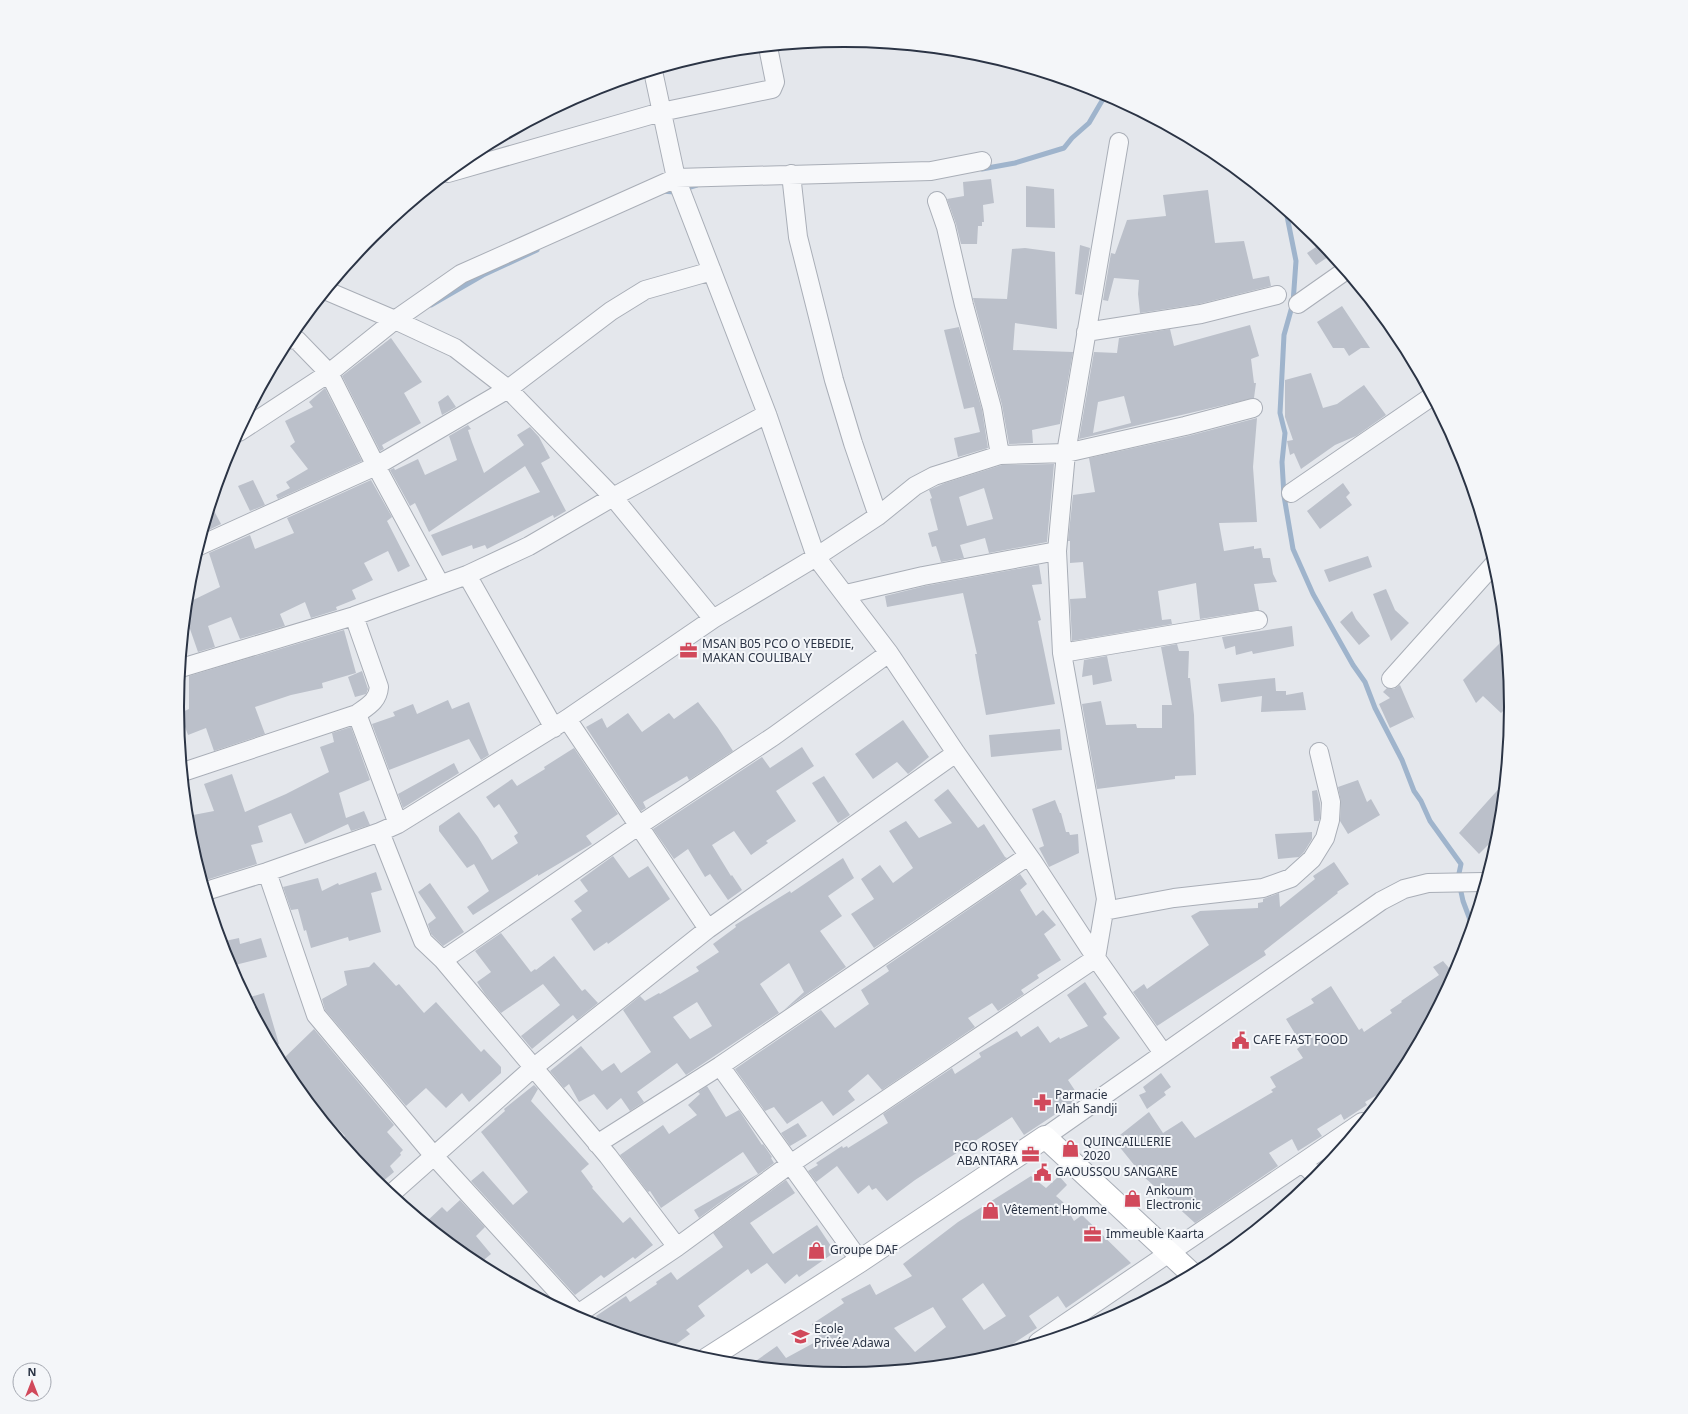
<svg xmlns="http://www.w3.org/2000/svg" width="1688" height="1414" font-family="'Noto Sans',sans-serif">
	<rect width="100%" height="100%" fill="#e4e7ec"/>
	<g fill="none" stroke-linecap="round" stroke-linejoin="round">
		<path stroke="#9fb4cc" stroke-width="5" d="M982,169l33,-6 49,-15 8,-10 17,-15 17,-29
			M662,191l12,1 23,-7
			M1286,211l10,50 -3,42 -9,32 -4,78 5,20 -3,29 2,34 9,53 20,45 40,71 12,17 10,26 27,52 12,31 7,10 9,20 31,43 -3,14 5,23 9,24
			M431,305l52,-30 54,-25"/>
	</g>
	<path fill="#bbc0ca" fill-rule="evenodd" d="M991,179l3,24 -11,2 1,17h-2v4h-4l-1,18h-16l-5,-20 -9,-25 17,-3 -1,-14z
		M1026,186l28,3 1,39 -29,-1z
		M1208,190l7,53 29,-2 9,38 16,-3 2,10 -72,18 -59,9 -2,-19 1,-14 -25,-2 -6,23 -5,-1 8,-47 4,1 12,-34 39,-4 -3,-21z
		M1322,243l9,12 -15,10 -9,-12z
		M1080,245l10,3 -8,47 -7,-1z
		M1025,248l30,4 2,77 -42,-6 -2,27 60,2 -13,72 -28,6 1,13 -24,1 -7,-39 -29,-107 34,1 5,-50z
		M1342,306l28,42h-9l-12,8 -5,-8h-11l-16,-26z
		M1250,325l9,31 -8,3 3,24h2l-2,15 -175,41 15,-87 23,1 2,-15 51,-9 4,17zM1124,396l7,27 -38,10 5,-31z
		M959,327l23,83 6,38 -30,9 -4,-19 26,-6 -6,-25 -10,2 -20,-79z
		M391,338l31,44 -18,11 17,30 -39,22 2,4 -4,2 -38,-75z
		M1311,373l12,35 14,-4 27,-19 22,30 -30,21 -21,9 -34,24 -7,-16 -4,2 -3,-14 6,-1 -8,-23v-37z
		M325,388l37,73 -84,38 -2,-4 14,-7 -4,-6 22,-13 -18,-23 5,-4 -10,-21 28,-14 -4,-5z
		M448,395l8,12 -14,8 -4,-13z
		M1257,418l-4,49 4,55 -38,1 5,28 30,-5v3l7,-1 2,10h7l3,16 4,8 -23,2 5,26 -59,9 -4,-36 -38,8 4,29 9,-1 1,5 -100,17 -2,-42 16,-1 -3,-36 -13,1v-22h-2l5,-46 22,-3 -6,-34 99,-22z
		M468,425l3,4 -3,1 4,12 12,31 40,-28 -7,-10 13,-8 9,10 11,21 -9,5 25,48 -12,7 -1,-3 -66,34 -2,-4 -12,4 -1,-4 -30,11 -11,-21 109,-43 -15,-26 -96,66 -14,-29 -5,3 -20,-36 4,-2 1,2 23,-11 7,16 32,-15 -8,-24z
		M1054,464l-7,78 -58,11 -4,-15 -25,7 4,13 -23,4 -5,-16 -4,1 -4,-14 10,-3 -8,-31 2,-1 -3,-8 16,-7 57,-18zM984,488l9,31 -26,7 -8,-29z
		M253,480l12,25 -15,6 -12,-25z
		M371,480l21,37 -5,4 23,45 -12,6 -10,-21 -24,12 9,17 -21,10 4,9 -20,8 1,3 -26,8 -6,-16 -25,12 5,12 -45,13 -9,-22 -23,9 7,21 -17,5 -8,-23 -6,3 3,-29 33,-16 -11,-34 41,-18 5,14 39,-16 -7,-15z
		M1343,483l7,10 -4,4 6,8 -32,24 -13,-18z
		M211,505l10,19 -18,9 6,-19z
		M1368,556l4,11 -43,15 -5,-12z
		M1039,565l3,19 -10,1 9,35 -3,1 17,83 -69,11 -8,-43 -3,-18h2l-14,-61 -76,14 -2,-11 40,-10z
		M1386,589l9,21 14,13 -18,18 -18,-47z
		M1352,611l4,8 14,17 -11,9 -19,-23z
		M1292,626l2,20 -41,8 -1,-3 -16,4 -1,-9 -10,3 -3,-12z
		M344,630l12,43 -34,10 1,5 -32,7 -36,12 10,27 -51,17 -8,-23 -18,7 -8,-22 9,-4v-33z
		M1504,639l7,64 -10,10 -18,-17 -7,7 -13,-23z
		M1177,644l2,7h10l-1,27h2l4,37 2,60 -21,1v3l-78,10 -15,-85 19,-3 5,24 30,-1 1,4h25v-23h10l-11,-58z
		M1107,656l5,25 -19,4 -1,-10 -10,2 2,-17z
		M362,671l6,18 -2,5 -11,3 -7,-20z
		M1275,678l1,13h10v4l17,-3 3,18 -45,2 1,-16 -41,6 -3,-18z
		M1400,685l15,35 -2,-3 -23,11 -11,-24 11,-6 -7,-6 4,-4 7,1z
		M448,700l4,9 17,-7 20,53 -8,5 -12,-21 -80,31 -17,-46 23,-8 -2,-4 20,-8 4,10z
		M698,702l20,26 15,23 -44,29 -2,-4 -44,26 3,6 -5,3 -55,-84 16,-9 5,10 21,-15 14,19 27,-19 5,6z
		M903,720l26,37 -21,17 -11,-12 -24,17 -18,-25z
		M351,727l19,53 -31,13 7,25 18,-7 6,14 -19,6 -3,-7 -43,20 -14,-31 -33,13 5,16 -12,3 6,19 -54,17 -13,-44 -2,-21 26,-5 -10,-27 28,-10 13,38 41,-18 43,-22 -9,-25 14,-5 -2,-9z
		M1060,729l2,21 -71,7 -2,-22z
		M802,747l12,19 -38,25 20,30 -30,20 2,2 -17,12 -17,-24 -22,14 19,31 1,-1 10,15 -14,10 -18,-26 -5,3 -17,-28 -14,10 -21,-30 109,-72 8,11z
		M574,748l44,66 -32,22 6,8 -54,32v-2l-65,41 -6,-8 22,-16 -15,-27 -7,4 -28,-37v-5l20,-14 19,25 14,23 26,-17 -4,-7 4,-3 -19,-29 -5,4 -8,-11 26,-18 5,7 28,-17 -1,-2z
		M454,763l5,10 -56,35 -5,-14z
		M824,776l26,39 -12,8 -26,-40z
		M1358,780l9,22 4,-3 9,16 -32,19 -8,-13 1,-19 -3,-15z
		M1504,783l-5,48 -5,6 1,1 -16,16 -20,-21z
		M948,789l30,39 6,-4 21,33 2,1 -133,90 -23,-34 23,-15 -13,-20 19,-14 13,18 20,-15 -24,-37 17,-10 13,17 33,-15 -18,-23z
		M1317,790l3,13v15l-1,3h-5l-2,-30z
		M1055,800l5,13h1l5,19h3l1,3 8,-1 1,19 -30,14 -10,-19 5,-2 -12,-37z
		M1312,832v7l-8,13 -5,5 -21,2 -3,-25z
		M613,856l16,22 19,-12 22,33 -62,45 -1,-2 -13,9 -23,-32 11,-8 -8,-10 14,-10 -8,-11z
		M843,858l11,20 -26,18 14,20 -22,15 26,36 -62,43 20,-18 -15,-29 -29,21 19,29 -93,62 -9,-12 -40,29 7,10 -14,9 -9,-13 -14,12 -13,-16 -15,8 -10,-18 -5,4 -14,-17 31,-25 21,25 12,-8 7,10 30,-21 -28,-42 17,-14 5,5 14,-8 1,1 39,-23 -3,-4 23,-15 -6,-8 23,-17 -1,-2 55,-34 1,2zM697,1002l15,24 -22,13 -17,-22z
		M1334,862l15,22 -12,8 1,1 -74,58 2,4 -109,71 -24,-34 11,-8 3,5 62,-44 -18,-29 9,-5 58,-3v-5l5,-1v-3l16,-6 1,14 35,-28 -2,-3z
		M376,872l6,18 -11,3 10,39 -32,9 -1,-4 -37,11 -5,-18 -2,1 -6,-22 -7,1 -8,-23 35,-9 4,13 16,-8 1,2z
		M1020,874l7,10 -7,6 16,26 7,-6 13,15 -12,9 17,26 -24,15 2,3 -18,12 3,4 -26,17 -6,-8 -24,15 7,9 -93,63 -14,-16 -20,17 7,9 -22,16 -11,-15 -35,23 -13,-17 -9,4 -30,-42 86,-59 14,18 34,-24 -8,-14 28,-19 -3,-5z
		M430,883l34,49 -21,14 -12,-12 -3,-10 8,-6 -18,-26z
		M501,933l30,39 4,-3 1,1 18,-14 28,35 3,-2 13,14 -21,17 -4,-5 -41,34 -11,-13 39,-31 -17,-21 -42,29 -16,-19 -8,-12 14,-10 -16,-21z
		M239,938l1,6 21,-6 6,19 -36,9 -6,-25z
		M1443,961l6,7 12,-7 -63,117 -6,8 -27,16 2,3 -23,15 -3,-6 -24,15 5,7 -24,15 -6,-12 -23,14 9,13 -83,57 -52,-47 -25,-31 2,-10 29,-23 14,21 19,-12 13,17 78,-46 -2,-2 5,-3 -6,-10 33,-19 -6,-9 5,-4 -16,-26 28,-16 -3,-4 20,-13 28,44 3,-2 2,4 28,-19 -2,-3 12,-8 -1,-1 38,-26 -6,-8z
		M374,962l22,24 3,-2 25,29 12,-11 45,50 3,-3 17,18v6l-32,29 -7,-9 -16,15 -20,-20 -20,18 -81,-96 -3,-11 25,-14 -3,-14 25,-4z
		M1085,982l22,32 -4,3 17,21 -52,42 12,18 -56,37 -12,-18 -97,63 -28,21 -11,-13 -4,2 -3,-5 -11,9 -21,-28 -21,16 -8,-11 10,-6 -2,-2 26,-17 1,2 4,-2 1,2 40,-25 -5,-9 69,-46 3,6 26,-17 -2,-4 38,-22 4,6 17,-11 12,17 9,-6 1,2 28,-13 -21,-31z
		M264,993l15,51 -6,3 -26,-49z
		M314,1029l80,96 -7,7 16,18 -3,3 1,2 -11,11 4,6 -12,10 -13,-14 -3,3 -9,-11 3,-2 -17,-20 2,-2 -26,-28 -3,2 -27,-33 -8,-16z
		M1161,1073l10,14 -7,5 2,3 -19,14 -8,-14 7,-3 -3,-5z
		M534,1085l4,4 -7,12 58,63 -8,7 12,16 -1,1 31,35 7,-6 23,28 -18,14 -2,-2 -29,21 -3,-3 -26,20 -104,-114 12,-10 30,34 15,-13 -47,-60 24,-21 -1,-2z
		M707,1086l19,31 13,-7 23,35 1,-1 9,13 -1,1 3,5 -75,55 -5,-8 64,-36 -15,-22 -82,56 -11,-17 -2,1 -28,-37 43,-30 6,9 28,-19 -9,-10 12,-11 -2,-2z
		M798,1123l9,13 -17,10 -9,-13z
		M1031,1176l15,12 13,-12 8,9 -11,11 7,6 11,19 8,-6 49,48 -65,45 -8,-12 -29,20 8,12 -41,27 -22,6 -129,13 -6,-8 -12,6 -77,-7 27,-19 9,12 35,-19 -9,-15 32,-21 -3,-4 29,-15 6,11 36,-19 -9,-12 55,-42zM983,1283l23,33 -22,14 -22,-31zM933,1307l13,20 -31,25 -21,-24z
		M786,1180l9,13 -45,30 23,31 44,-29 18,27 -36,25 -2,-3 -12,10 -18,-21 -16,11 -3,-5 -50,37 7,10 -19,14 4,4 -19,14 -67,-20 -8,-12 30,-20 4,6 27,-18 -1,-2 15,-10 6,8 46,-33 -10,-14z
		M460,1200l25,27 -9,9 15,18 -12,10 -53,-42 16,-15 5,5z"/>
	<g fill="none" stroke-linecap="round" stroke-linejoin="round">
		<defs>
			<path id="minor" d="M653,71l23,107 91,236 49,143 73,96 67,100 77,109 63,96 67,95
				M448,173l213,-61 111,-23 3,-7 -7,-35
				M791,174l7,63 36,143 19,63 25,73
				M937,201l9,26 18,78 28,103 8,47
				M327,291l68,29 60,28 53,41 105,108 100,122
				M1298,304l47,-33
				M1086,332l115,-18 76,-19
				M288,339l9,1 32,33 47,93 64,118
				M239,432l90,-59 66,-53 66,-46 215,-96 255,-7 51,-10
				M1291,493l140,-96
				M199,546l177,-80 132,-77 103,-78 34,-21 67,-19
				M467,575l87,153
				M846,594l77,-18 134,-25
				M1062,653l196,-33
				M181,668l173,-52 113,-41 62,-29 84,-49 154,-83
				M1391,679l103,-115
				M357,714l41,110
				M567,719l141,210
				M183,772l174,-58c11,-8 21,-13 22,-27l-25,-71
				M380,832l43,109 20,19 165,196 69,91
				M267,872l49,143 118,141 144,158
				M206,891l61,-19 113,-40 18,-8 169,-105 146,-100 103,-62 62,-41 37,-30 19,-10 66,-21 66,-2 119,-27 68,-18
				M1104,911l70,-13 89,-10 28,-10 21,-19 13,-21 5,-18 1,-18 -12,-50
				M443,960l195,-134 136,-90 115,-83
				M720,1066l140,195
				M1045,1137l336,-236 23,-12 24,-6 56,-1
				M597,1144l123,-78 308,-210
				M1302,1163l15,14
				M391,1194l142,-126 175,-139 248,-176
				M575,1316l102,-69 112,-82 307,-207 10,-59 -44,-246 -5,-102 9,-98 53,-311
				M1038,1342l324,-220"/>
			<path id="secondary" d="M707,1359l153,-98 185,-124 147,137"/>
		</defs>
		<use href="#minor" stroke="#a9aeb7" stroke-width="20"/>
		<use href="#secondary" stroke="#a9aeb7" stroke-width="24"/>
		<use href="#minor" stroke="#f7f8fa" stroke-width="18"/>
		<use href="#secondary" stroke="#fff" stroke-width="22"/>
	</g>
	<defs>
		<symbol id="office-bare" viewBox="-9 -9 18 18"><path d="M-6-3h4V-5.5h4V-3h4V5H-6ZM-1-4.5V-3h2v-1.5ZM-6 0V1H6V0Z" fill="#d1495b" stroke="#f4f6f9" stroke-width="2.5" paint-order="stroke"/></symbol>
		<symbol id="civic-bare" viewBox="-9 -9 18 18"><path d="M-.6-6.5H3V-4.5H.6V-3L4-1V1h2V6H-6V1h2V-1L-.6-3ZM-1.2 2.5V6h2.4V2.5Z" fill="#d1495b" stroke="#f4f6f9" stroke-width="2.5" paint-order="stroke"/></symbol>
		<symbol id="pharmacy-bare" viewBox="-9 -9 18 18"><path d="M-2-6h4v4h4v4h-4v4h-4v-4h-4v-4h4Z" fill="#d1495b" stroke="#f4f6f9" stroke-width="2.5" paint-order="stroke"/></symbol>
		<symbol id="shop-bare" viewBox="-9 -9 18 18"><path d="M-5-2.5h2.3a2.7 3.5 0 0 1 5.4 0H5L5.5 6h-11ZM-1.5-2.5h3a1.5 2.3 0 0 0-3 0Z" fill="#d1495b" stroke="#f4f6f9" stroke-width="2.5" paint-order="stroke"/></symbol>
		<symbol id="school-bare" viewBox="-9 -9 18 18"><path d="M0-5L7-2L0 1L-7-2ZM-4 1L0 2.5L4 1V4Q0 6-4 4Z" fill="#d1495b" stroke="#f4f6f9" stroke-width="2.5" paint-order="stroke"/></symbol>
	</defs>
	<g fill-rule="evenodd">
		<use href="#office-bare" x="676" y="638" width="25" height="25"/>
		<use href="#civic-bare" x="1228" y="1028" width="25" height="25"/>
		<use href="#pharmacy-bare" x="1030" y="1090" width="25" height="25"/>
		<use href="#shop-bare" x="1058" y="1136" width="25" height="25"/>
		<use href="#office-bare" x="1018" y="1142" width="25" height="25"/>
		<use href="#civic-bare" x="1030" y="1160" width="25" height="25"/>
		<use href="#shop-bare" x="1120" y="1186" width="25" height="25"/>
		<use href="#shop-bare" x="978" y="1198" width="25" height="25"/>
		<use href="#office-bare" x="1080" y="1222" width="25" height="25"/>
		<use href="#shop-bare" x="804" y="1238" width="25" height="25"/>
		<use href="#school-bare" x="788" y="1324" width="25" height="25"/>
	</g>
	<g text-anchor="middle" stroke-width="4" stroke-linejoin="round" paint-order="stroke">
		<g font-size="12" fill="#2b3445" stroke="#f4f6f9" text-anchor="start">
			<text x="702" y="648">MSAN B05 PCO O YEBEDIE,<tspan x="702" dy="14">MAKAN COULIBALY</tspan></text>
			<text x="1253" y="1044">CAFE FAST FOOD</text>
			<text x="1055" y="1099">Parmacie<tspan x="1055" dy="14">Mah Sandji</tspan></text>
			<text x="1083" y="1146">QUINCAILLERIE<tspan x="1083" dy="14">2020</tspan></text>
			<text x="1018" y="1151" text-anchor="end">PCO ROSEY<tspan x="1018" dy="14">ABANTARA</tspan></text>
			<text x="1055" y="1176">GAOUSSOU SANGARE</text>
			<text x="1146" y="1195">Ankoum<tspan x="1146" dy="14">Electronic</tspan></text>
			<text x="1004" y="1214">Vêtement Homme</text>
			<text x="1106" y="1238">Immeuble Kaarta</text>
			<text x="830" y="1254">Groupe DAF</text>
			<text x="814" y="1333">Ecole<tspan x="814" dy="14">Privée Adawa</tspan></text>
		</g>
	</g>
	<path d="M0 0H1688V1414H0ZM184 707a660 660 0 1 1 1320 0a660 660 0 1 1-1320 0Z" fill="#f4f6f9" fill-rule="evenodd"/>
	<path fill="none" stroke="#2b3445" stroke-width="2" d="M184 707a660 660 0 1 1 1320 0a660 660 0 1 1-1320 0Z"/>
	<g transform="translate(32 1382)"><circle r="19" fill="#f4f6f9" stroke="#a4a8b1"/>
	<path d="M0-3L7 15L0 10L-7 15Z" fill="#d1495b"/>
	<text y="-6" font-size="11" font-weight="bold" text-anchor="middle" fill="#2b3445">N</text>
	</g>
</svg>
